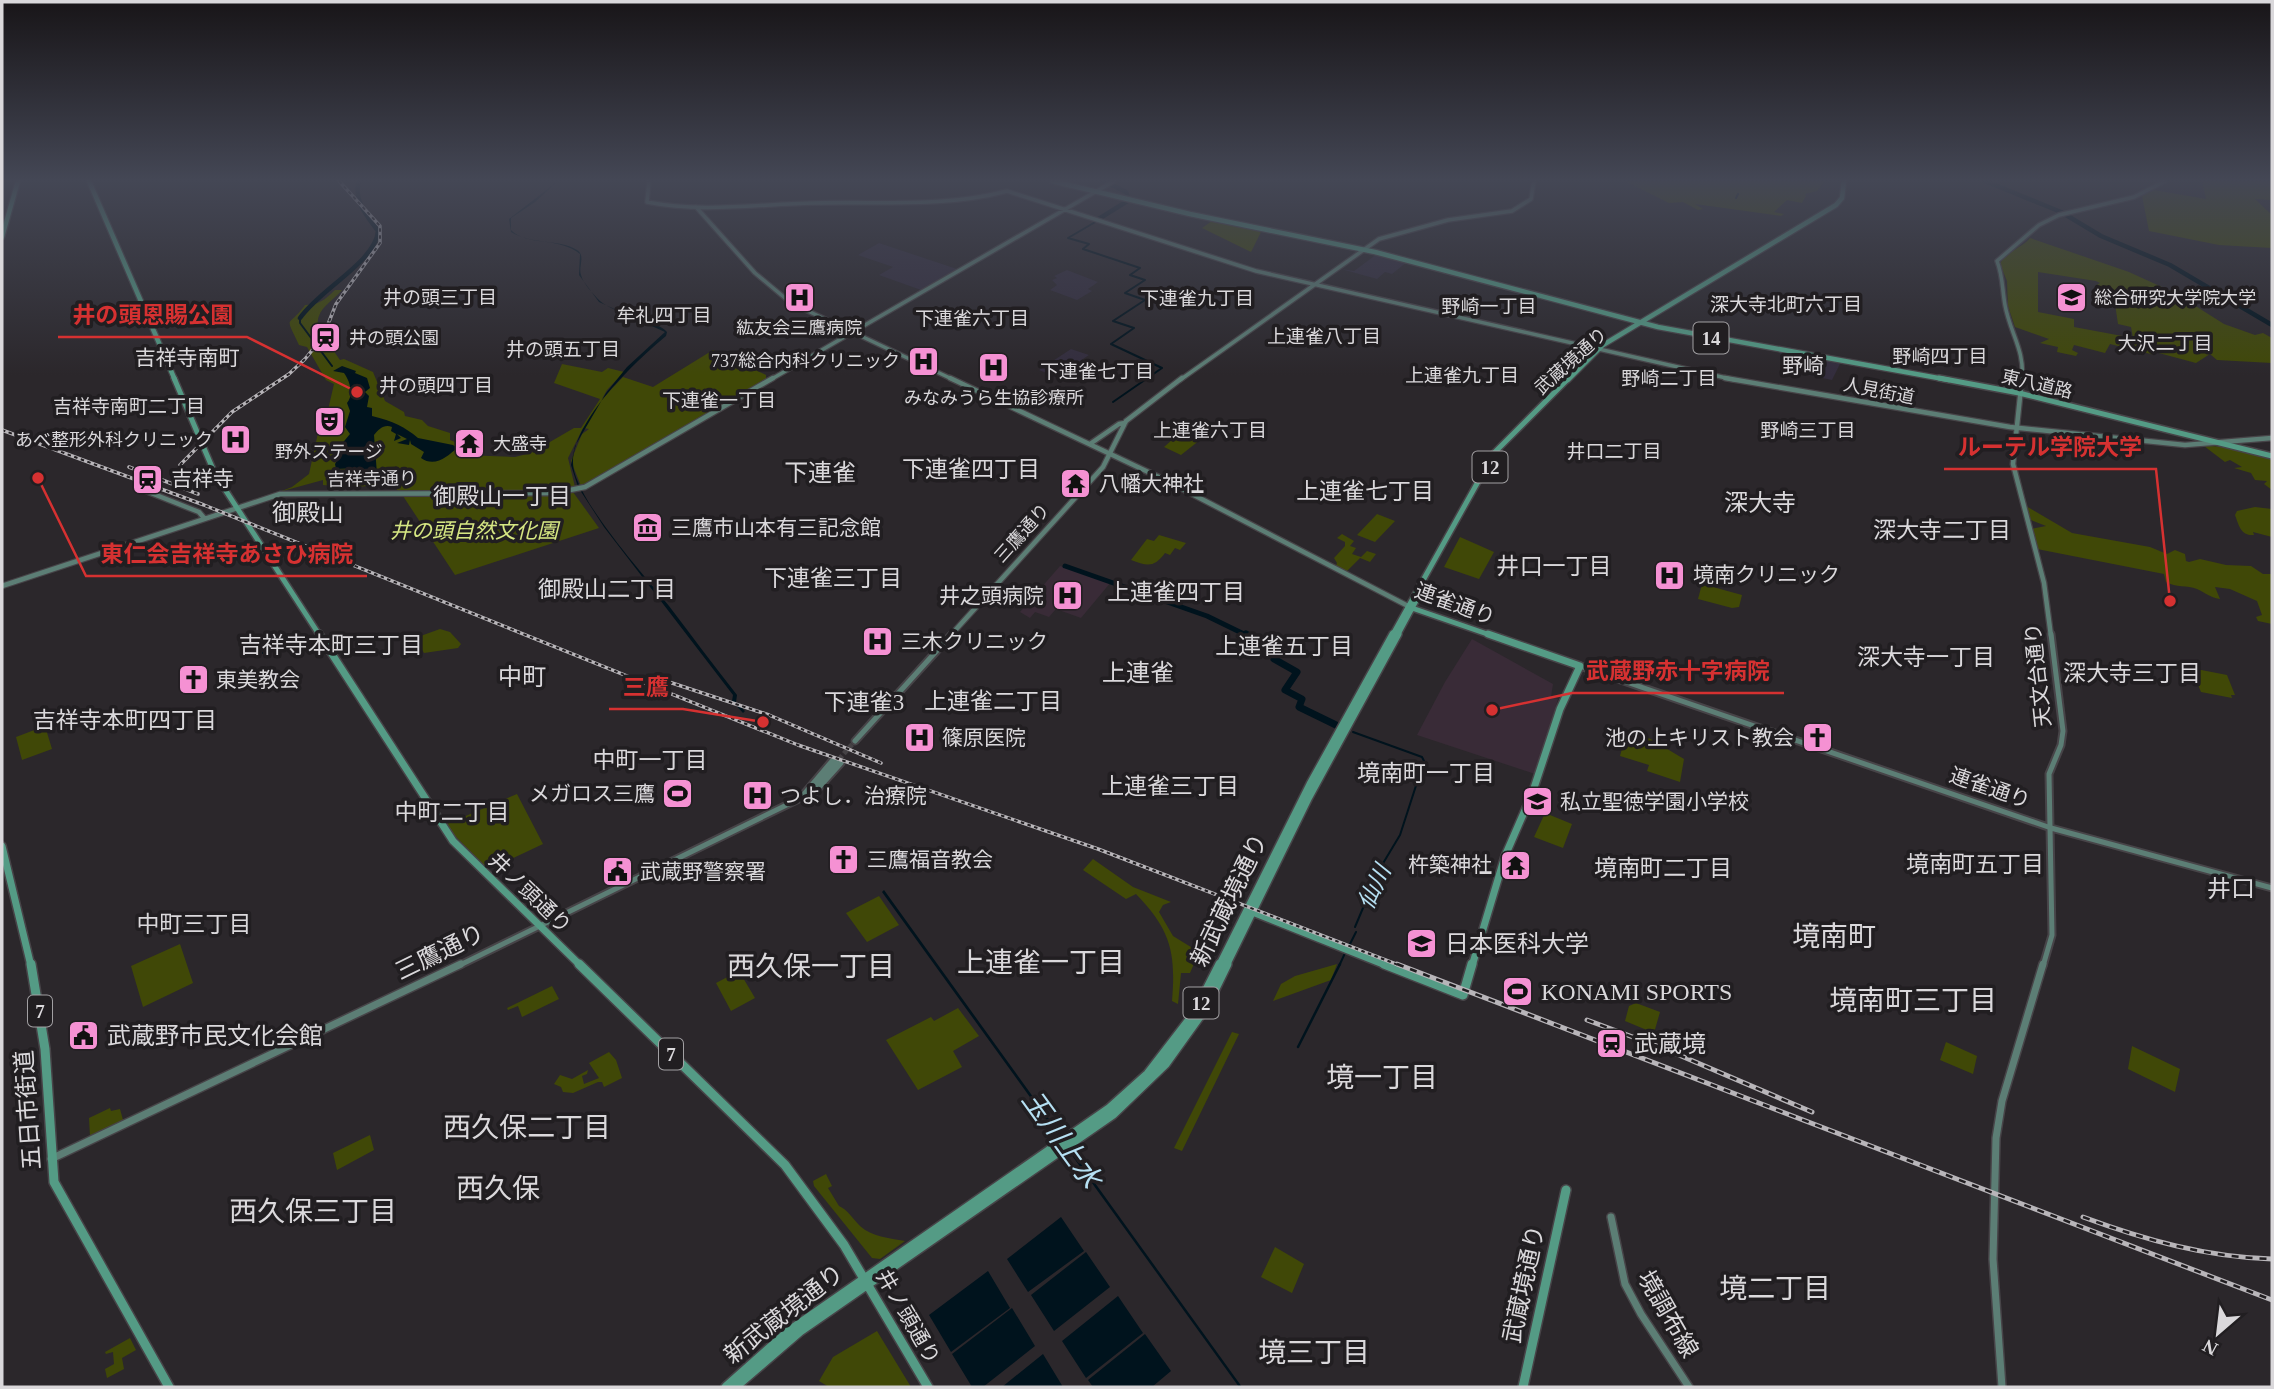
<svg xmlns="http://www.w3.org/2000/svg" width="2274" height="1389" font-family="'Times New Roman','Noto Sans JP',serif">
	<rect width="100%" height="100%" fill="#2b272b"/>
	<path fill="#332d3d" d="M879,243l78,26 -36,21 -42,-15 14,-8 -35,-12z
		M1377,254l30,8 -15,12 -7,-2 -8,7 -36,-10 13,2z
		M1067,270l31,12 -10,7 4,2 -15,9 -27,-10 7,-5 -5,-5 5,-2 -3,-2z
		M1071,349l18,6 -33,22 -17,-7z
		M1783,352l55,10 2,2 -8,16 -43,-9 5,-14 -15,-3z"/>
	<path fill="#392b37" d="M1060,566l51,16 -30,36 -25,-9 -7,8 -14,-5 -5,6 -10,-6z
		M1472,639l81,45 -2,13 7,2 -23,75 -118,-39 28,-53z"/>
	<path fill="#404807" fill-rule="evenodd" d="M1625,181h200l-8,10 -12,3 1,2 -4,7 -15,-3 -13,12 10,2 -3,2 -86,-12 8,5 -5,1 -15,-8 -14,1z
		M2202,181h70v19l-17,-1 17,16v33l-53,-3 -70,-14 -7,-35 12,-6 52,9z
		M1212,221l50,9 -11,22 -49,-24z
		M2030,238l99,34 46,21 49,31 31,11 8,-2 9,5v25l-55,-3 -7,-6 -14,9 -41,-11v3l-45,-11 -5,9 -31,-8 -2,5 6,3 -2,3 -19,-4 1,-5 -18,-4 9,-4 -34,-12 -7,-21 -1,-25 -7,-17c5,-12 22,-16 30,-26zM2038,272l58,9 4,2 -5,3 4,1v6l34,6 -19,-2 4,27 13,3 2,11 -59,-11v-8l-36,-7z
		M335,290h7c-6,8 -20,16 -23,26 -3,7 1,13 -2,21l15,5 1,8 7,10 4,-1 29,13 12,29 19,11 1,4 17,4 6,6 22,7v7l10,4 3,11 52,2 16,-4 43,-25h7l19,-29 -46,-16 8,-19 40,8 6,-4 16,4 -17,18 -5,9 21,-22 30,10 60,-37 53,25v4l-185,107 -10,-25 11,-27 7,-5 -6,-1 -15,30 7,29 -22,5 -155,-1 -7,-11c-23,9 -43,7 -68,5v-5l-44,12 13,-5 17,-13 9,-41 -1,-7 11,-16 6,-26 -8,-4 -19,-33 -8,-2c-15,-32 -11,-16 6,-40 13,0 20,-5 30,-15z
		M1179,426l26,10 -24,19 -17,-8 8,-7 -7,-4z
		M2204,446c21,-1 46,8 68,11v33l-8,-6 3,-3 -12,-1 -4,-7 -17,-5 8,-1 -12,-7 -5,2z
		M573,492l26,36 -144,47 -52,-79z
		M2026,506l46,27 78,14 17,7 8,-4 10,4 1,7 3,1 11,-3 26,6 25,1 12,8h9v50l-14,-3 -2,-4 6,-2 -5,-14 -27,-12 -15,-2 5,12c-11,-2 -14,-6 -23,-10 -10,-4 -21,-1 -31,-7l-2,-8 -127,-25 -6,-20 15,-3 -15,-6z
		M2255,507l17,2v28l-19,-5 1,3c-13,1 -15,-9 -19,-20l2,-4z
		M1377,514l18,7 -20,21 -18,-7z
		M1342,534l12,7 -4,5 6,2 -4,6 9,3 6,-6 9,3 -6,8 -10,-4 -15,15 -10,-5 2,-5 -3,-5 11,-12v-4l-8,-4z
		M1159,535l27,8 -6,7 -5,-2 -5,7 -5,-2c-11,15 -18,13 -34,7l16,-21 7,2z
		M1460,537l34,15 -15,27 -35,-12z
		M1702,584l40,11 -3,12 -7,1 -34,-9z
		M440,629l10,3 11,12 -3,4 -34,5 -9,-15z
		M2191,668l36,7 8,20h-4l1,3 -31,-6z
		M45,726l7,23 -30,11 -6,-23z
		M1642,734l42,25 -4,23 -33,-11 2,-6 -29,-9 4,-15 16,4z
		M517,794l26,50 -49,23h-8l-33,-33 -6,-10z
		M1545,813l27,11 -9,24 -29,-11z
		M1093,859l40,28 38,15 -8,3 -4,7 14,24 26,16 -9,21h-9l-3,31 -6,-3c4,-48 -1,-71 -36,-107l-10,5 -43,-29z
		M879,896l20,29 -32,17 -21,-29z
		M180,944l13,39 -50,24 -12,-41z
		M1337,964l-6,16 -58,21 8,-17 14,-8z
		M739,971l16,27 -24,13 -15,-28z
		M552,986l7,13 -37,18 -4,-11 -10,4 -1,-2z
		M1636,1003l24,9 -6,21 -29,-12 4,-15z
		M958,1008l21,28 -26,15 9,16 -44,23 -32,-50 45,-23 3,4z
		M1232,1032l7,2 -57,117 -8,-3z
		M1946,1042l31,14 -4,18 -33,-14z
		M2132,1046l48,23 -5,23 -47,-23z
		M609,1052l7,8 6,18 -18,9 -2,-5h-4l-25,11 -10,-1 -2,-5 -7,-3 6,-9 12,4 16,-9 -1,4 -5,2 2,8 15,-6 -10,-15z
		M110,1108l1,3 9,-2 3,11 -33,16 -1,-18z
		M370,1135l4,15 -37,20 -4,-17z
		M826,1174l6,12 -4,2 11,18c9,4 14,13 21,20 12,11 29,12 45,15l-25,18 -8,-1 -58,-72 -1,-5z
		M1275,1247l29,17 -12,29 -31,-16z
		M877,1331l34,56h-82l-10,-6 14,-24z
		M130,1338l6,12 -14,8 2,11 -17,9 -2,-9 9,-5 -1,-12 -7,2 -1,-2z"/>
	<path fill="#00131d" d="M558,181l-23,21 -24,16v12c16,16 47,8 66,20 9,6 1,16 4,25 2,8 12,19 19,26 16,14 57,19 67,31l-1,4c-31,26 -92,83 -93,126 -1,34 73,115 96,144 23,30 45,60 68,89l-1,7 9,9 -2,2 -11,-12 1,-6 -129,-168 -26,-40 -7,-22 4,-19 31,-53 21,-26 38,-35 -66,-30 -20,-27 1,-21c-19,-16 -48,-9 -69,-22l-2,-13z
		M342,366l14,5 -1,2 12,5 3,10 -5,4 4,4 -2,11 5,1v8c21,5 33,11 46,22l35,7 4,3c-9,8 -22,20 -36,10l3,-6 -13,-8 -1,-4 -1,5 -12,-2 10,-4 -10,-5 4,4 -7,3 2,-7 -5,-3 1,-4c-8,-3 -13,2 -18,8l3,39 -9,6 -1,-6 -8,-6 -23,1 -1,-5 6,-10 -1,-8 10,-12 -5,-7 5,-16 -3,-8c7,-8 3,-22 -3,-30l-11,-2z
		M884,890l358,497h-3l-357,-495z
		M1061,1217l23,34 -56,41 -21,-33z
		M1086,1252l24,35 -56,44 -23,-36z
		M988,1271l22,37 -59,44 -22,-37z
		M1118,1296l25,37 -57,45 -24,-37z
		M1012,1308l23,38 -52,41h-11l-20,-33z
		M1145,1334l26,37 -19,16h-59l-5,-7z
		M1043,1354l20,33h-61z"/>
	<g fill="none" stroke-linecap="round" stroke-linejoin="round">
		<path stroke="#00131d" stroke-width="2" d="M1736,198l2,-4
			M1097,221l-29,17 21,6 -6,5 57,19 -10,7 15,5 -20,13 20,7 -32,21 21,7 -23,16 51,24 -49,34
			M300,318v5l32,43
			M366,484l4,-4
			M263,653l5,-2
			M1353,732l69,25 2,4 -24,74 -21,35 -24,57
			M1349,946l7,-14
			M1339,966l7,-15"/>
		<path stroke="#00131d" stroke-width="2.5" d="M1298,1047l42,-83"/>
		<path stroke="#00131d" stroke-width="4.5" d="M1985,181l76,31 40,24 69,29 102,60
			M1097,220l32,-20 -3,-8 -22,-11
			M300,318c20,-29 76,-57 78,-87 -11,-15 -25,-30 -19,-50"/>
		<path stroke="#00131d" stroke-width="5" d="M1065,566l142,50 41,20"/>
		<path stroke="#00131d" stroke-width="7" d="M1246,634l31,20 -3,5 23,13 -12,18 17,9 -3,8 37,18"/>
		<path stroke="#454245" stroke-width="5" stroke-dasharray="5 2.5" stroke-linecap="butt" d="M834,765l21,-24"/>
		<defs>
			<path id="secondary-far3" d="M649,181l-2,21c56,11 111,2 167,1 65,-2 129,5 193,-12l249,80 479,109
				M696,207l59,66 36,30 163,77
				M770,380l344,-199
				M1180,380l199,-141 69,-19 64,-9 19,-12 3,-18
				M2022,380c3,-30 -12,-47 -17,-75 -3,-17 -2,-28 -8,-44l42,-36 20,-10 75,-18 31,-16"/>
			<path id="secondary-far2" d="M950,378l213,101 245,127
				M1725,378l285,49 175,18 87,-7
				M2022,378l-9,86 31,119 7,53
				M1090,444l29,-20 6,-1
				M146,491l53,21 5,6
				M2,586l278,-92 275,-1 30,-6 188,-109
				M950,636l153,-169 23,-46 56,-43"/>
			<path id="secondary-far1" d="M1580,666l471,162 221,60
				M855,741l97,-107
				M804,794l28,-33 9,2
				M805,796l9,-3 27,-30
				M458,966l345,-169 31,-32
				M2043,966l9,-31 -3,-161 12,-29 2,-14 -12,-97"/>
			<path id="secondary" d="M51,1159l410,-195
				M1611,1217l14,67 16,30 48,73
				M2002,1387l-9,-128 3,-121 6,-37 41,-137"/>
			<path id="primary-far3" d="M89,181l86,199
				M1052,181l138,33 185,38 283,75 291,53
				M2,237l16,-56
				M1568,380l35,-35 233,-140 6,-7 2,-17"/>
			<path id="primary-far2" d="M174,378l41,96 105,162
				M1939,378l80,15 253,63
				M1409,607l84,29
				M1392,636l102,-183 75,-75
				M1397,636l27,-50"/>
			<path id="primary-far1" d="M319,634l134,207 128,125
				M2,846l29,120
				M1250,911l138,55
				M1219,966l91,-182 83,-150
				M1226,966l83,-169 89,-163
				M1472,966l33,-110 27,-62 28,-85 20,-43 -92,-32"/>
			<path id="primary" d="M31,964l14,85 9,133 115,205
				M579,964l206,201 59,80 84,142
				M1384,964l79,31 9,-31
				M726,1387l62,-55 321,-223 39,-35 47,-61 25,-49
				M735,1387l65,-56 313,-217 52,-50 41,-57 21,-43
				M1523,1387l43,-197"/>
		</defs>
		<use href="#secondary-far3" stroke="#474448" stroke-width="6"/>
		<use href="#secondary-far2" stroke="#474448" stroke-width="7"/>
		<use href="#secondary-far1" stroke="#474448" stroke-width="9"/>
		<use href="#secondary" stroke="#474448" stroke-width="10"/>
		<use href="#primary-far3" stroke="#474448" stroke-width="7"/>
		<use href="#primary-far2" stroke="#474448" stroke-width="8"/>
		<use href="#primary-far1" stroke="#474448" stroke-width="10"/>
		<use href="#primary" stroke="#474448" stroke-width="12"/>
		<use href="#secondary-far3" stroke="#5c7e75" stroke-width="3.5"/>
		<use href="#secondary-far2" stroke="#5c7e75" stroke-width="4.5"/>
		<use href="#secondary-far1" stroke="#5c7e75" stroke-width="5"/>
		<use href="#secondary" stroke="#5c7e75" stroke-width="7"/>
		<use href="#primary-far3" stroke="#549b85" stroke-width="4.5"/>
		<use href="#primary-far2" stroke="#549b85" stroke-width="5"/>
		<use href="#primary-far1" stroke="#549b85" stroke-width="7"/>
		<use href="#primary" stroke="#549b85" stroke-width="9"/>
		<defs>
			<path id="rail-far1" d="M2,430l202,75 594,240 300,104 303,117
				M180,465l52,-53 57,-38 16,-15 18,-22 13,-33 44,-61v-17l-41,-45
				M129,467l69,27
				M669,682l100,33 112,48"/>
			<path id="rail" d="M1397,964l875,336
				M1587,1020l78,29 147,63
				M2083,1217c62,23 123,40 189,42"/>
		</defs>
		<use href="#rail-far1" stroke="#b8b5b9" stroke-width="3.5"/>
		<use href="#rail" stroke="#b8b5b9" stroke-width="5"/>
		<use href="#rail-far1" stroke="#211e21" stroke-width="2" stroke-dasharray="3.5" stroke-linecap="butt"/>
		<use href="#rail" stroke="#211e21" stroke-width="2.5" stroke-dasharray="7" stroke-linecap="butt"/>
	</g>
	<linearGradient id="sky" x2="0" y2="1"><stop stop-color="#181518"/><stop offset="0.48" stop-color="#444755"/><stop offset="1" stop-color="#444755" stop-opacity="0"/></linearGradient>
	<rect width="2274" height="375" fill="url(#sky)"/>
	<defs>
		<symbol id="hospital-square" viewBox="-11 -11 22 22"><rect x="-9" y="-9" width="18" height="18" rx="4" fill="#f591d3" stroke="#211e21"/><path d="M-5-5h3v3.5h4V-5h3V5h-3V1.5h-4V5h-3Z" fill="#111"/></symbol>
		<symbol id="university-square" viewBox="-11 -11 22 22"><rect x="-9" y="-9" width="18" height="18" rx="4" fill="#f591d3" stroke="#211e21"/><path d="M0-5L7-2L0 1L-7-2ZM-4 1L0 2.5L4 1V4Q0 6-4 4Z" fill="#111"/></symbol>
		<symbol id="station-square" viewBox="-11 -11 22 22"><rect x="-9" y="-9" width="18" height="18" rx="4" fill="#f591d3" stroke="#211e21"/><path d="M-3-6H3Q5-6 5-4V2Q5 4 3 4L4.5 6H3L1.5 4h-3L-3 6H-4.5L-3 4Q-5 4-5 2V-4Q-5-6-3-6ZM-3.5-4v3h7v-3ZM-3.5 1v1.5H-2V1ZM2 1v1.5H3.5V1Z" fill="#111"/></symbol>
		<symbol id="theatre-square" viewBox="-11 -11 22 22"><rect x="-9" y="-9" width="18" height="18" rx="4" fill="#f591d3" stroke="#211e21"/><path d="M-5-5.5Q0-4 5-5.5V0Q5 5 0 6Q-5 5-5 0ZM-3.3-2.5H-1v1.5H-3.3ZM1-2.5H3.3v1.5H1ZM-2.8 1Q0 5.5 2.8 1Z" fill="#111"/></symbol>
		<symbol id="temple-square" viewBox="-11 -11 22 22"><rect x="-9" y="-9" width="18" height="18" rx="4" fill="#f591d3" stroke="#211e21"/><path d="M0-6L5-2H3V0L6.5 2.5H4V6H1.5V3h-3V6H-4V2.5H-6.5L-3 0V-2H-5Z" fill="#111"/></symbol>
		<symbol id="museum-square" viewBox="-11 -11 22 22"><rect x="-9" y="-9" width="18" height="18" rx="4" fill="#f591d3" stroke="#211e21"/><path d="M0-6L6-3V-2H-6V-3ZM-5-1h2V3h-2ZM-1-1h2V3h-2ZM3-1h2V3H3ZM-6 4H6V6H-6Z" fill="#111"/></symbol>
		<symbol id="church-square" viewBox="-11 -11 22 22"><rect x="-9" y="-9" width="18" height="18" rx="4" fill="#f591d3" stroke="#211e21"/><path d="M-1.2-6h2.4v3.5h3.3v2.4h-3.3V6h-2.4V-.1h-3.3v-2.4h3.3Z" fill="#111"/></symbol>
		<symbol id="stadium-square" viewBox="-11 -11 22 22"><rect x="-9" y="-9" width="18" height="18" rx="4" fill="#f591d3" stroke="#211e21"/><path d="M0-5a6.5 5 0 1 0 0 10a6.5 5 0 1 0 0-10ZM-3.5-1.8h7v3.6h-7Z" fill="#111"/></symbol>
		<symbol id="school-square" viewBox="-11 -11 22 22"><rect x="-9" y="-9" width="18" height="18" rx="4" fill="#f591d3" stroke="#211e21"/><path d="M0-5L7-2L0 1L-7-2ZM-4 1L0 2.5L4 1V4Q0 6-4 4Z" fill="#111"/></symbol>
		<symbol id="civic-square" viewBox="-11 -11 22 22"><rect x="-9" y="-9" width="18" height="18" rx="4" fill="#f591d3" stroke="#211e21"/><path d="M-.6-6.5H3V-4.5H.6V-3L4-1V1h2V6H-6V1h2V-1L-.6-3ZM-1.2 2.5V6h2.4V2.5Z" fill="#111"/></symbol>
	</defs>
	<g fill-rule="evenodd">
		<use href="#hospital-square" x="782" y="280" width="35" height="35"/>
		<use href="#university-square" x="2054" y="280" width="35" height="35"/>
		<use href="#station-square" x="308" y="320" width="35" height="35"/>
		<use href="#hospital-square" x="906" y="344" width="35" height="35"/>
		<use href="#hospital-square" x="976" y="350" width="35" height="35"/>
		<use href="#theatre-square" x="312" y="404" width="35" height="35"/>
		<use href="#hospital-square" x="218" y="422" width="35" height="35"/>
		<use href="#temple-square" x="452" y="426" width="35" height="35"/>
		<use href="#station-square" x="130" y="462" width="35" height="35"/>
		<use href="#temple-square" x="1058" y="466" width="35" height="35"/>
		<use href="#museum-square" x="630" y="510" width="35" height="35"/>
		<use href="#hospital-square" x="1652" y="558" width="35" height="35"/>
		<use href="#hospital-square" x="1050" y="578" width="35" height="35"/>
		<use href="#hospital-square" x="860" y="624" width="35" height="35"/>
		<use href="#church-square" x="176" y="662" width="35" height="35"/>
		<use href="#hospital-square" x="902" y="720" width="35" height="35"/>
		<use href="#church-square" x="1800" y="720" width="35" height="35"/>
		<use href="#stadium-square" x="660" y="776" width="35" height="35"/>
		<use href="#hospital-square" x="740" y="778" width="35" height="35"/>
		<use href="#school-square" x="1520" y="784" width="35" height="35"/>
		<use href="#church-square" x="826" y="842" width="35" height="35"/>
		<use href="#temple-square" x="1498" y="848" width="35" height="35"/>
		<use href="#civic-square" x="600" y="854" width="35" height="35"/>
		<use href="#university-square" x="1404" y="926" width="35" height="35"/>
		<use href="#stadium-square" x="1500" y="974" width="35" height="35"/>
		<use href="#civic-square" x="66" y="1018" width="35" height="35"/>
		<use href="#station-square" x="1594" y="1026" width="35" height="35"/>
	</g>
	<g text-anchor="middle" stroke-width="7" stroke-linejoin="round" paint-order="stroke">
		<g font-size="18" fill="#dad8db" stroke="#211e21" text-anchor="start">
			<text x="2094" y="304">総合研究大学院大学</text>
			<text x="799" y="334" text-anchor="middle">紘友会三鷹病院</text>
			<text x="349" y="344">井の頭公園</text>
			<text x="900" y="367" text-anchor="end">737総合内科クリニック</text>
			<text x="994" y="404" text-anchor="middle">みなみうら生協診療所</text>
			<text x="213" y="446" text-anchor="end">あべ整形外科クリニック</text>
			<text x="493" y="450">大盛寺</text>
			<text x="329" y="458" text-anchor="middle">野外ステージ</text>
		</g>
		<g font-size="18" fill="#dad8db" stroke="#211e21">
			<text transform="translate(1571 361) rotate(-42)" y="6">武蔵境通り</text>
			<text transform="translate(2037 384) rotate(13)" y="6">東八道路</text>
			<text transform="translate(1879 391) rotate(11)" y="6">人見街道</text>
			<text transform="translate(372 479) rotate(-1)" y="6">吉祥寺通り</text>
			<text transform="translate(1022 533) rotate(-48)" y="6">三鷹通り</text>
		</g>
		<g font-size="19" fill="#dad8db" stroke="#211e21">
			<text x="440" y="304">井の頭三丁目</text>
			<text x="1197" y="305">下連雀九丁目</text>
			<text x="1786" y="311">深大寺北町六丁目</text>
			<text x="1489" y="313">野崎一丁目</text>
			<text x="664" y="322">牟礼四丁目</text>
			<text x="972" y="325">下連雀六丁目</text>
			<text x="1324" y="343">上連雀八丁目</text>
			<text x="2165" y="350">大沢二丁目</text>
			<text x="563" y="356">井の頭五丁目</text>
			<text x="1940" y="363">野崎四丁目</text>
			<text x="1097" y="378">下連雀七丁目</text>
			<text x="1462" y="382">上連雀九丁目</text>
			<text x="1669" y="385">野崎二丁目</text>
			<text x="436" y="392">井の頭四丁目</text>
			<text x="719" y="407">下連雀一丁目</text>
			<text x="129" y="413">吉祥寺南町二丁目</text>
			<text x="1210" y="437">上連雀六丁目</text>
			<text x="1808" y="437">野崎三丁目</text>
			<text x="1614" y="458">井口二丁目</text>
		</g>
		<g fill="#211e21" stroke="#a2a0a3" stroke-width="2">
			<rect x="1693.5" y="322.5" width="35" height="31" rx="5"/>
			<rect x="1472.5" y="451.5" width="35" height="31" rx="5"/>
			<rect x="1183.5" y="987.5" width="35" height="31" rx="5"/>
			<rect x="28" y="995.5" width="24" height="31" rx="5"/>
			<rect x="659" y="1038.5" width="24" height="31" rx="5"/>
		</g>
		<g font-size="19" font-weight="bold" fill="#dad8db">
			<text x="1711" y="345">14</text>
			<text x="1490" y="474">12</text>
			<text x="1201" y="1010">12</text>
			<text x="40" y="1018">7</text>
			<text x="671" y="1061">7</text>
		</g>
		<g font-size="21" fill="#dad8db" stroke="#211e21">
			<text x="187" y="365">吉祥寺南町</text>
			<text x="1803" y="373">野崎</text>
		</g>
		<g font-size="21" fill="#dad8db" stroke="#211e21" text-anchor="start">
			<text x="171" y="486">吉祥寺</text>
			<text x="1099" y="491">八幡大神社</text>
			<text x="671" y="535">三鷹市山本有三記念館</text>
			<text x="1693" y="582">境南クリニック</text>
			<text x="1044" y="603" text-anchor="end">井之頭病院</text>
			<text x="901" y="649">三木クリニック</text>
			<text x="216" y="687">東美教会</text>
			<text x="942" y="745">篠原医院</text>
			<text x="1794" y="745" text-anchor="end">池の上キリスト教会</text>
			<text x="655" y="801" text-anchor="end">メガロス三鷹</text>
			<text x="780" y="803">つよし．治療院</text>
			<text x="1560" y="809">私立聖徳学園小学校</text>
			<text x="867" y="867">三鷹福音教会</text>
			<text x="1492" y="872" text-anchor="end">杵築神社</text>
			<text x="640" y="879">武蔵野警察署</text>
		</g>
		<g font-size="21" font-style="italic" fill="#d6e783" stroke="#211e21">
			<text x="474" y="538">井の頭自然文化園</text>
		</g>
		<g font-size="21" fill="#dad8db" stroke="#211e21">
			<text transform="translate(1455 604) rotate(20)" y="7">連雀通り</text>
			<text transform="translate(2038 675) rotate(-96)" y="7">天文台通り</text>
			<text transform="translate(1990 788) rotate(19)" y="7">連雀通り</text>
			<text transform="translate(530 893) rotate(44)" y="7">井ノ頭通り</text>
			<text transform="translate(908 1317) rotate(60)" y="7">井ノ頭通り</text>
		</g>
		<g font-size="23" fill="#dad8db" stroke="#211e21">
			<text x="971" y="477">下連雀四丁目</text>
			<text x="1365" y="499">上連雀七丁目</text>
			<text x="502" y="504">御殿山一丁目</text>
			<text x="1942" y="538">深大寺二丁目</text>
			<text x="1554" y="574">井口一丁目</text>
			<text x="833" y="586">下連雀三丁目</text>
			<text x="607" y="597">御殿山二丁目</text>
			<text x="1176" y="600">上連雀四丁目</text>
			<text x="331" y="653">吉祥寺本町三丁目</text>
			<text x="1284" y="654">上連雀五丁目</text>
			<text x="1926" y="665">深大寺一丁目</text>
			<text x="2132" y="681">深大寺三丁目</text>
			<text x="993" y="709">上連雀二丁目</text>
			<text x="864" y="710">下連雀3</text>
			<text x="125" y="728">吉祥寺本町四丁目</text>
			<text x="650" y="768">中町一丁目</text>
			<text x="1426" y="781">境南町一丁目</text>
			<text x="1170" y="794">上連雀三丁目</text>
			<text x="452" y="820">中町二丁目</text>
			<text x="1975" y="872">境南町五丁目</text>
			<text x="1663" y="876">境南町二丁目</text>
			<text x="194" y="932">中町三丁目</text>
		</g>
		<g font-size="23" font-style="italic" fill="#b6e0f3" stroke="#211e21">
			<text transform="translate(1374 887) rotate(-65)" y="8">仙川</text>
		</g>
		<g font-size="24" fill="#dad8db" stroke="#211e21">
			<text x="820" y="481">下連雀</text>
			<text x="1760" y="511">深大寺</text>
			<text x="308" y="521">御殿山</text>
			<text x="1138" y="681">上連雀</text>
			<text x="522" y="685">中町</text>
			<text x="2231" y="897">井口</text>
		</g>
		<g font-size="24" fill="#dad8db" stroke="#211e21">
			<text transform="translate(1229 900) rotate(-64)" y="8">新武蔵境通り</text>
			<text transform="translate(440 952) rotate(-26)" y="8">三鷹通り</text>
			<text transform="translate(28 1110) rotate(-94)" y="8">五日市街道</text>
			<text transform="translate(1524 1284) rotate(-78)" y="8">武蔵境通り</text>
			<text transform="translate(784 1314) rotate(-38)" y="8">新武蔵境通り</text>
			<text transform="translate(1668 1314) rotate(60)" y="8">境調布線</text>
		</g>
		<g font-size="24" fill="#dad8db" stroke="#211e21" text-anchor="start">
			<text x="1445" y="952">日本医科大学</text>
			<text x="1541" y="1000">KONAMI SPORTS</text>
			<text x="107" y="1044">武蔵野市民文化会館</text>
			<text x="1634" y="1052">武蔵境</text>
		</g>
		<g font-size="28" fill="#dad8db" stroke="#211e21">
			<text x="1834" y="946">境南町</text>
			<text x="498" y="1198">西久保</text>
		</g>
		<g font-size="28" fill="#dad8db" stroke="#211e21">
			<text x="1041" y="972">上連雀一丁目</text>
			<text x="811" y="976">西久保一丁目</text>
			<text x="1913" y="1010">境南町三丁目</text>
			<text x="1382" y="1087">境一丁目</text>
			<text x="527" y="1137">西久保二丁目</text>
			<text x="313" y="1221">西久保三丁目</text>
			<text x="1775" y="1298">境二丁目</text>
			<text x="1314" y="1362">境三丁目</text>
		</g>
		<g font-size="28" font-style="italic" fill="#b6e0f3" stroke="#211e21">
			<text transform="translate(1062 1139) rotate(54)" y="10">玉川上水</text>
		</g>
	</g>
	<path fill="none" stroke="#d63131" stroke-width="2.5" d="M357 392L247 337H58M2170 601L2156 469H1944M38 478L86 576H367M1492 710L1572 693H1784M763 722L683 709H609"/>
	<g fill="#d63131" stroke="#211e21" stroke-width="2.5">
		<circle cx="357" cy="392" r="7"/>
		<circle cx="2170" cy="601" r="7"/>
		<circle cx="38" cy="478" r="7"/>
		<circle cx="1492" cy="710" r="7"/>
		<circle cx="763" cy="722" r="7"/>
	</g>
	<g font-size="23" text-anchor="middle" font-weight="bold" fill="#d63131" stroke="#211e21" stroke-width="7" stroke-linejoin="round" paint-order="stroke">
		<text x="153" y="323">井の頭恩賜公園</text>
		<text x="2050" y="455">ルーテル学院大学</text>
		<text x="227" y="562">東仁会吉祥寺あさひ病院</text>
		<text x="1678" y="679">武蔵野赤十字病院</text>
		<text x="646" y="695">三鷹</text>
	</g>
	<rect width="2274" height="1389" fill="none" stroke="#dad8db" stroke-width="7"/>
	<g transform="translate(2218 1333) rotate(208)" stroke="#211e21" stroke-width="5" paint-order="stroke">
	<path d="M0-5L12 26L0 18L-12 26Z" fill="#dad8db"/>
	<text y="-10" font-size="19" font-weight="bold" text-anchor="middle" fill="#dad8db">N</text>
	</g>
</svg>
